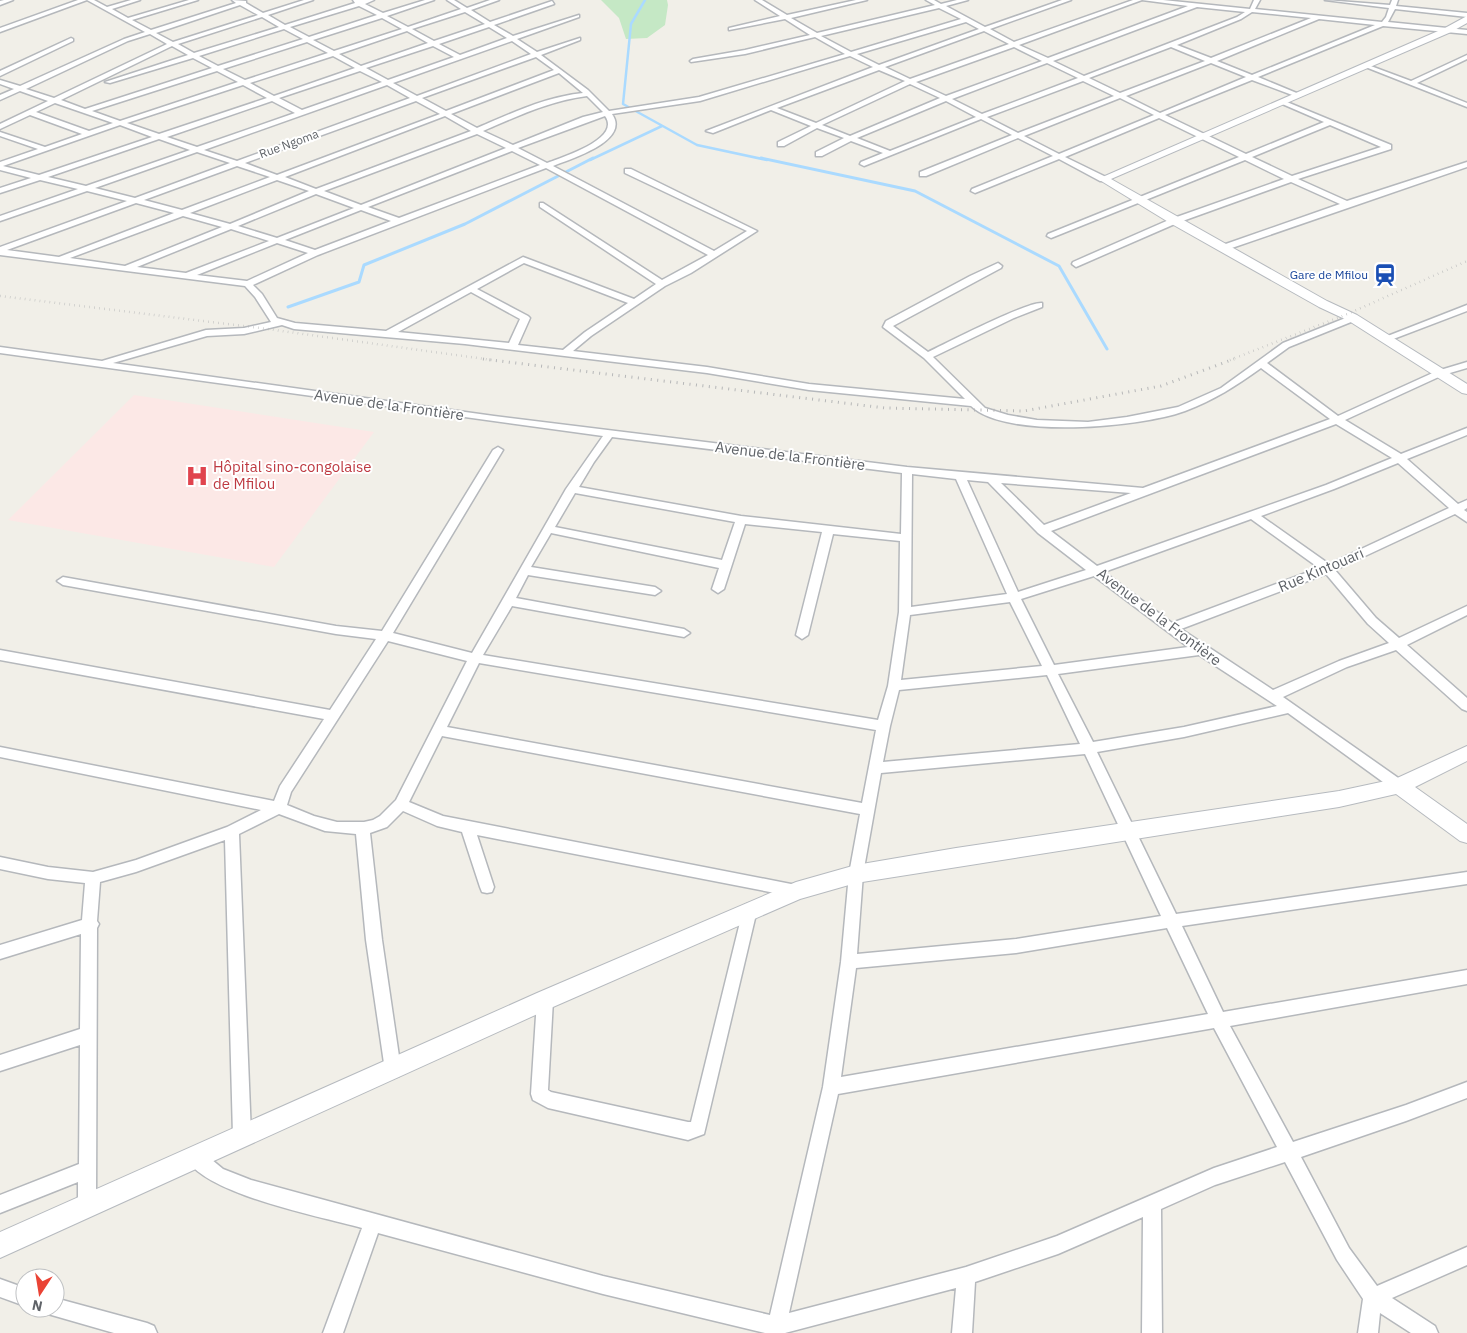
<svg xmlns="http://www.w3.org/2000/svg" width="1467" height="1333" font-family="'IBM Plex Sans',sans-serif">
	<rect width="100%" height="100%" fill="#f1efe8"/>
	<path fill="#fce8e6" d="M134,395l240,37 -100,135 -266,-47z"/>
	<path fill="#c5e8c5" d="M601,0h66l1,5 -3,20 -18,13 -21,1 -7,-21z"/>
	<g fill="none" stroke-linecap="round" stroke-linejoin="round">
		<path stroke="#aadaff" stroke-width="2.5" d="M645,0l-14,24 -8,80 74,41 70,15
			M590,160l72,-34"/>
		<path stroke="#aadaff" stroke-width="3" d="M761,158l154,33 144,75 48,83
			M288,307l71,-25 5,-17 101,-41 128,-66"/>
		<defs>
			<path id="street" d="M4,0h9l-13,5v-4z
				M78,0h9l-87,32v-4z
				M87,0h7l13,7 24,-7h9l-28,9 16,9 61,-18h9l-66,20 19,10 85,-27 -4,-3 14,1v2l17,10 41,-13h9l-45,15 17,10 70,-22 -2,-3h21l-9,4 18,9 42,-13h9l-47,16 21,11 53,-18 -14,-9h7l13,8 23,-8h9l-28,10 19,12 62,-21 2,3 -60,21 19,11 66,-21v2l-62,22 20,13 43,-14v2l-39,15 47,35 21,21 90,-14 146,-43 -30,-17 -70,17 -54,8 -1,-1 3,-2 52,-9 65,-15 -25,-16 -56,11v-2l51,-12 -25,-16h7l25,15 69,-15h11l-76,18 26,15 118,-28 -9,-5h8l7,4 16,-4h11l-22,6 39,21 77,-27h9l-81,29 24,13 119,-42h9l-123,45 29,13 140,-52 -46,-6h21l87,9 4,-9h6l-5,9 127,13 4,-5 3,-9 -64,-8 65,5 2,-5h6l-2,6 71,7v4l-72,-8 -7,13 79,8v4l-84,-8 -125,51 41,17v2h-4l-43,-16 -87,35 81,39 78,-32 -44,-19 -1,-1 3,-2 109,45v4l-93,30 49,22 120,-39v5l-244,84 -4,-3 1,-2 120,-42 -49,-22 -114,41 -101,44 -4,-3 1,-2 98,-43 113,-40 -39,-19 -194,78 -4,-2 1,-2 191,-77 -80,-39 -94,39 41,20v4h-6l-41,-22 -84,34 -4,-2 1,-2 81,-33 -35,-18 -92,38h-6v-4l92,-37 -31,-16 -117,47 -4,-2 1,-2 22,-9 -32,-12 -29,15h-6v-4l28,-14 -27,-10 -33,18h-6v-4l33,-16 -40,-16 -58,23 -7,-2 167,-64 -23,-11 -150,45 -88,13c19,27 -42,45 -59,52l161,85 33,-20 -122,-58v-4h6l126,62 -66,42 -26,13 -74,50 -18,15 134,16 102,17 156,15 -41,-41 -41,-31 3,-6 84,-45 28,-13 4,3 -1,2 -108,58 35,26c18,-9 100,-51 114,-49v4l-28,11 -81,39 52,51 23,7 29,5 51,2 39,-5 51,-10 43,-19 62,-45 70,-28 5,3 -2,2 -67,27 -22,16 71,53 99,-45 30,-9v6l-24,7 -98,45 56,34 66,-26v7l-60,24 51,45 9,-4v8l-3,2 3,2v10l-12,-8 -120,56 41,48 23,20 68,-32v9l-60,30 60,53v13l-5,-2 -66,-59 -49,17 -64,30 121,85 2,4 -2,4 -5,2 -5,-2 -106,-77 -104,24 -87,15 79,162 291,-42v12l-285,42 41,86 244,-42v14l-237,42 63,116 113,-37 61,-23v16l-61,23 -105,36 48,91 28,38 90,-39v18l-75,33 43,28 3,7h-27l-31,-20 -2,20h-20l5,-34 -26,-39 -52,-98 -70,23 -54,24 1,124h-20l1,-116 -85,37 -83,28 -3,51h-20l4,-45 -171,45h-20l-162,-39 -225,-61 -35,100h-20l39,-105c-39,-11 -161,-34 -177,-72l3,-6 6,-3 6,3 23,19 28,11 352,96 167,39 53,-228 18,-125 8,-88 11,-60 -418,-78 -33,66 34,14 353,69 5,1 2,5 -2,5 -5,1 -319,-62 17,52 -2,5 -5,1 -5,-1 -2,-5 -18,-55 -25,-6 -34,-15 -16,16 -17,6 12,107 19,130 -2,6 -6,2 -6,-2 -2,-6 -19,-130 -10,-106 -31,-3 -46,-17 -40,20 12,301 -3,6 -6,3 -6,-3 -3,-6 -8,-295 -89,32 -36,10 -3,39 2,3 -2,4 -1,276 -3,6 -6,3 -6,-3 -3,-6v-22l-78,31v-18l79,-31 1,-119 -80,26v-16l80,-26 1,-95 -81,25v-14l82,-25 3,-37 -37,-4 -48,-10v-12l48,10 45,5 43,-12 91,-33 34,-17 -261,-53v-10l274,54 6,-15 44,-67 -324,-59v-10l330,60 46,-71 -40,-5 -273,-49 -6,-4 6,-4 273,49 46,5 111,-181 5,-3 5,3 -110,183 79,20 94,-164 37,-53 -603,-83v-6l102,14 104,-31 38,-2 27,-6 -16,-25 -10,-11 -245,-31v-8l127,-46 -40,-10 -87,30v-5l78,-27 -38,-9 -40,13v-5l31,-10 -31,-8v-8l38,-13 -38,-13v-4l45,15 37,-13 -52,-19 -30,14v-5l48,-23 -28,-10 -20,9v-5l14,-6 -14,-5v-4l20,6 104,-47 21,-7zM240,5l18,10 -85,27 -17,-9zM359,6l18,9 -68,22 -19,-10zM1197,7l48,5 -8,5 -153,59 -31,-15zM939,8l22,11 -110,33 -30,-16zM465,12l20,12 -51,17 -22,-12zM1252,12l59,6 -100,40 -34,-13 64,-26zM262,17l17,10 -85,26 -16,-9zM382,18l20,11 -68,22 -21,-11zM1319,19l56,6 -123,50 -35,-14zM966,22l13,7 -100,36 -22,-11zM489,27l18,11 -47,17 -21,-11zM284,29l19,10 -85,27 -19,-10zM407,31l21,12 -67,23 -22,-12zM984,31l25,13 -99,35 -25,-12zM150,34l17,10 -113,54 -28,-9 102,-48zM512,41l19,13 -114,42 -24,-13zM307,42l21,11 -83,27 -22,-11zM172,46l16,9 -83,27 5,1 83,-25 19,10 -127,41 -24,-9zM433,46l21,11 -66,23 -22,-12zM1014,47l28,14 -96,35 -30,-14zM1171,47l34,14 -85,32 -31,-15zM333,56l22,12 -81,28 -24,-13zM536,57l18,13 -108,41 -24,-13zM1047,63l31,15 -96,36 -30,-15zM1211,63l35,14 -86,36 -34,-17zM879,70l26,11 -89,42 -39,-15zM217,71l21,11 -118,39 -28,-10zM360,71l22,11 -80,28 -23,-12zM559,73l24,20c-38,4 -71,20 -106,35l-26,-14zM1083,81l31,15 -96,37 -31,-16zM910,84l30,14 -90,38 -28,-11zM243,85l24,13 -108,36 -32,-11zM387,85l23,13 -173,63 -33,-11zM587,96l16,16 -20,5 -70,28 -30,-14c35,-15 66,-30 104,-35zM1120,98l34,17 -95,39 -35,-18zM272,101l23,12 -98,34 -30,-10zM416,101l24,13 -163,61 -32,-12zM946,101l30,16 -86,34 -33,-13zM55,103l58,20 -24,8 -53,-19zM445,116l26,15 -155,58 -31,-12zM605,116c17,23 -43,41 -58,47l-29,-15zM120,125l32,12 -113,38 -36,-9zM1330,125l51,22 -89,29 -40,-19zM477,134l29,14 -145,57 -37,-14zM159,139l31,11 -104,36 -38,-9zM512,151l28,14 -141,53 -31,-11zM197,152l33,11 -95,35 -40,-10zM237,166l33,11 -88,33 -38,-10zM546,168l162,87 -46,25 -119,-77h-3v4l116,77 -22,15 -111,-42 -137,74 -91,-8 -18,-5 -15,-24 -9,-9 65,-30zM277,180l32,11 -79,33 -40,-11zM316,194l38,14 -77,30 -39,-12zM136,203l38,10 -115,44 -52,-7zM361,210l30,11 -76,29 -30,-10zM183,216l39,11 -97,39 -55,-8zM231,229l38,12 -83,32 -49,-6zM277,243l31,10 -61,28 -50,-6zM524,263l104,40 -43,29 -22,18 -45,-5 12,-27 -2,-2 -51,-27zM471,292l49,27 -11,24 -111,-11zM282,325l12,4 171,15 242,29 102,17 162,16c35,34 171,21 214,5 29,-11 51,-25 76,-43l69,51 -187,69 -236,-21 -413,-51 -381,-53 94,-27 37,-2zM1336,424l56,34 -66,27 -229,81 -46,-35zM612,437l290,36 -1,61 -160,-18 -162,-29 15,-25zM1398,463l51,45 -120,56 -68,-48 73,-27zM912,474l44,5 51,115 -96,13zM967,480l21,2 50,51 48,37 -68,22zM1001,483l130,10 -87,32zM575,493l160,29 -13,38 -167,-33zM1251,519l68,49 -147,55 -68,-51zM745,524l77,8 -26,103 6,4 6,-4 25,-101 67,7 -1,71 -11,74 -10,34 -395,-65 29,-49 172,31 6,-4 -6,-4 -168,-31 12,-23 127,20 6,-4 -6,-4 -124,-20 20,-34 168,35 -7,21 6,4 6,-4zM1326,574l42,50 21,19 -50,18 -66,29 -92,-61zM1094,576l94,71 -134,18 -33,-66zM1010,602l32,64 -141,14 9,-65zM388,641l79,20 -71,139 -16,16 -7,4 -9,2h-27l-23,-6 -27,-11 4,-13zM1199,655l78,51 -93,21 -91,15 -35,-68zM479,663l397,67 -14,73 -415,-76zM1047,675l33,69 -197,18 7,-36 9,-36zM1085,754l76,162 -145,23 -159,15 6,-80 18,-101zM1167,928l41,86 -367,63 15,-109 160,-15zM1214,1028l63,119 -63,21 -157,68 -91,31 -177,46 49,-219z
				M71,38l2,1v2l-73,35v-5z
				M1467,55v4l-50,24 50,20v4l-104,-41 5,-1 43,16z
				M1467,305v6l-79,30 -3,1 -5,-3z
				M750,903l5,2 2,5 -53,224 -16,6 -140,-32 -15,-8 -2,-6 6,-94 2,-5 6,-2 6,2 2,5 -5,90 3,2 137,30h3l52,-212 2,-5z
				M0,1279l25,9v18l-25,-9z
				M55,1298l92,25 7,3 3,7h-43l-59,-17 -7,-2 -2,-6h9z"/>
			<path id="secondary" d="M1467,16v7l-16,9 -340,147 216,122 30,14 110,69v10l-5,-1 -113,-72 -30,-14 -149,-84 -72,-44 347,-151z
				M1467,746v15l-52,26 52,37v19l-7,-2 -64,-47 -57,13 -483,76 -56,16 -247,108 -553,251v-26l537,-239 259,-111 60,-17 100,-17 383,-57 56,-12z"/>
		</defs>
		<use href="#street" stroke="#b5b8bc" stroke-width="3"/>
		<use href="#secondary" stroke="#b6babf" stroke-width="2"/>
		<use href="#street" fill="#fff" fill-rule="evenodd"/>
		<use href="#secondary" fill="#fff" fill-rule="evenodd"/>
		<path stroke="#b6b7b8" stroke-width="2.5" stroke-dasharray="0.5 4.5" stroke-linecap="butt" d="M0,296l260,32 232,32
			M1230,360l115,-45 122,-54"/>
		<path stroke="#b6b7b8" stroke-width="3" stroke-dasharray="1 5.5" stroke-linecap="butt" d="M483,359l402,49 139,3 137,-25 73,-27"/>
	</g>
	<defs>
		<symbol id="station-bare" viewBox="-9 -9 18 18"><path d="M-3-6H3Q5-6 5-4V2Q5 4 3 4L4.5 6H3L1.5 4h-3L-3 6H-4.5L-3 4Q-5 4-5 2V-4Q-5-6-3-6ZM-3.5-4v3h7v-3ZM-3.5 1v1.5H-2V1ZM2 1v1.5H3.5V1Z" fill="#1a4fb4" stroke="#fff" stroke-width="2.5" paint-order="stroke"/></symbol>
		<symbol id="hospital-bare" viewBox="-9 -9 18 18"><path d="M-5-5h3v3.5h4V-5h3V5h-3V1.5h-4V5h-3Z" fill="#e0444e" stroke="#fff" stroke-width="2.5" paint-order="stroke"/></symbol>
	</defs>
	<g fill-rule="evenodd">
		<use href="#station-bare" x="1369" y="259" width="32" height="32"/>
		<use href="#hospital-bare" x="181" y="460" width="32" height="32"/>
	</g>
	<g text-anchor="middle" stroke-width="4" stroke-linejoin="round" paint-order="stroke">
		<g font-size="12" fill="#5f6368" stroke="#fff">
			<text transform="translate(289 144) rotate(-20)" y="4">Rue Ngoma</text>
		</g>
		<g font-size="12" fill="#164399" stroke="#fff" text-anchor="end">
			<text x="1368" y="279">Gare de Mfilou</text>
		</g>
		<g font-size="15" fill="#5f6368" stroke="#fff">
			<text transform="translate(389 405) rotate(8)" y="5">Avenue de la Frontière</text>
			<text transform="translate(790 456) rotate(7)" y="5">Avenue de la Frontière</text>
			<text transform="translate(1321 570) rotate(-23)" y="5">Rue Kintouari</text>
			<text transform="translate(1159 617) rotate(37)" y="5">Avenue de la Frontière</text>
		</g>
		<g font-size="15" fill="#be3a42" stroke="#fff" text-anchor="start">
			<text x="213" y="472">Hôpital sino-congolaise<tspan x="213" dy="17">de Mfilou</tspan></text>
		</g>
	</g>
	<g transform="translate(40 1293) rotate(192)"><circle r="24" fill="#ffffff" stroke="#bfc1c3"/>
	<path d="M0-4L9 19L0 12L-9 19Z" fill="#ea4335"/>
	<text y="-8" font-size="14" font-weight="bold" text-anchor="middle" fill="#5f6368">N</text>
	</g>
</svg>
